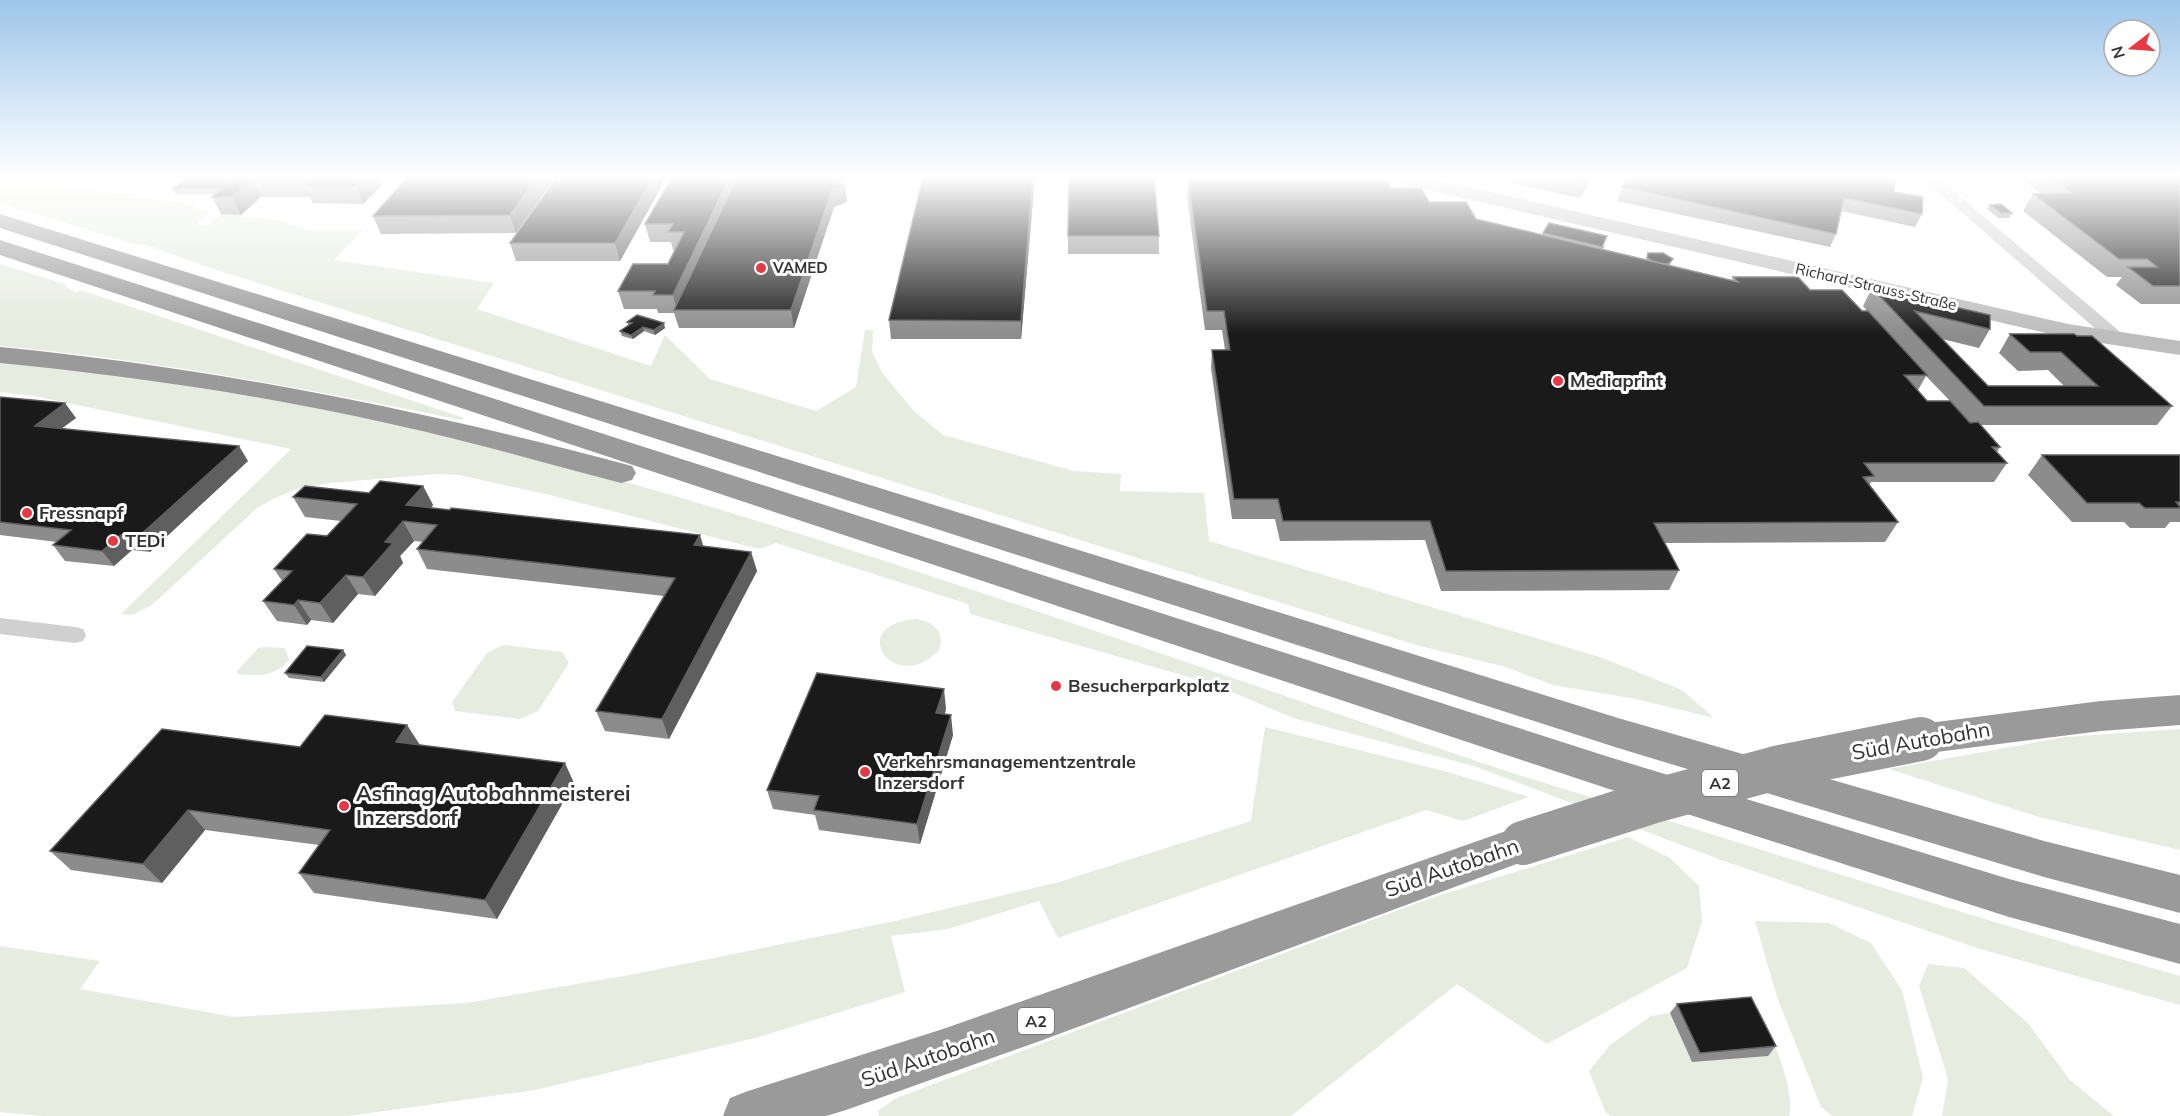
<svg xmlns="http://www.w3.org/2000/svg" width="2180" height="1116" font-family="Mulish,sans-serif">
	<rect width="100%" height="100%" fill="#fff"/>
	<path fill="#e6ecdf" d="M0,177h41l30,10 46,6h19l-3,3 3,2 39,3 33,10v4l-11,9 10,2 14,-12 20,1v2l34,2 32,11h56l-29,30 160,23 -17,26 174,57 14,-31 45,44 106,32 40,-24 9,-57h8l-1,22 11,22 31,37 29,24 131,36 47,3 -1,17 84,2 5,48 394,117 79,32 32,28 -78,-19 -83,-14 -47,-18 -90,-22 -1209,-378 -57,-21 -15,-2 -135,-41z
		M0,264l68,21 -3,2 12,5 4,-2 383,128 -3,2c-153,-31 -306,-60 -461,-74z
		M0,362c211,21 422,62 626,120 278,79 550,178 824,270 86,30 174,55 261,82 156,49 312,98 469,142v29l-200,-56 -259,-89 -244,-93 -184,-49 -80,-34 -243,-70 -2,-10 -192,-61 -17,6 -209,-54 -91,-20 -22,-1 -108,9 -31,6 -23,9 -18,10 -105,97 -20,10 -11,-1 170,-165 -257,-53 -34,-4z
		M916,619c17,3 30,12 23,31 -43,47 -96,-25 -23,-31z
		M503,645l59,7 7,11 -31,48 -18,8 -65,-8 -3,-9 35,-49z
		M263,647l22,1 4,12c-13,17 -33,16 -51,14l-1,-3 21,-23z
		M1265,727l183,45 81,25 -66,24 -37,-11 -368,128 -19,-37 -91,28 -57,7 14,56 -146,45 -224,53 -187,26h-305l-43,-4v-166l100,15 -20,28 154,28 232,-14 169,-29 260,-53 164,-39 192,-61z
		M2180,729v121l-141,-33 -150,-48 176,-32z
		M1628,837l42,21 29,28 3,35 -15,47 -140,76 -90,-60 -166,132h-412l-1,-5 18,-13 535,-200z
		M1755,921l74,2 42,20 31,47 21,88 -11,38h-80l-11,-9 -44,-110z
		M1928,964l36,4 64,55 41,56 45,37h-172l6,-37 -29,-93z
		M1740,998c5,3 12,6 16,10 15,21 40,84 33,108h-179l-5,-5 -16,-40 21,-26 41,-29 19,-3 22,49 52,-55z"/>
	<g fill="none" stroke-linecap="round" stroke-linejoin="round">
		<path fill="#d0d0d0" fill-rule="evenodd" d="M1921,177h16l188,159 2,4 -2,4h-12z
			M0,618l75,9 8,2 3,6 -3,6 -8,2 -75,-9z"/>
		<path fill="#bdbdbd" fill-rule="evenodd" d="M1389,177h36l643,147 112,17v14l-112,-17 -670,-155 -7,-2z"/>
		<path fill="#9a9a9a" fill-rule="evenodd" d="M0,214l1618,504 426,123 136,34v38l-136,-36 -426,-129 -1618,-520z
			M0,240l1609,517 400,122 171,45v40l-171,-47 -400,-128 -1609,-534z
			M0,347c216,21 422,63 632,119l4,7 -4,7 -11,3c-76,-20 -152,-42 -230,-59 -129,-29 -259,-48 -391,-61z
			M2180,695v30l-79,6 -180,23 -14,-4 -5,-11 5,-11 14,-4 180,-23z
			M1523,825l15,5 6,13 -6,13 -498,185 -194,69 -20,6h-103l7,-18 18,-7 195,-62z"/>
		<path stroke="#9a9a9a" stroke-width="44" d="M1523,843l131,-42 126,-34 141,-28"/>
	</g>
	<path fill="#8c8c8c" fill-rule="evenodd" d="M187,177h192l3,8 -19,19 -50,-1 -3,-6h-49l-20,18 -20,-1 -9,-17 4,-3h-41l-2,-5z
		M557,177h104l2,7 -43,77h-104l-6,-18z
		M672,177h172l-2,6 3,2 2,17 -13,5 -40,121h-115l-5,-15h-16l-1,-4h-33l-6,-18 50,-27 7,-14h-2l-2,-8h-21l-5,-18z
		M1035,177l-14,162h-130l-2,-19z
		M1495,177h94l-3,10 -6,11 -85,-19z
		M2019,177h161v127h-39l-25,-19 6,-8h-15l-84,-66 10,-17 7,-1z
		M553,180l-37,53 -135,1 -8,-18z
		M1188,180l203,8 85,31 67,16v-2l62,13 -2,3 43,11 2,-7 25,6 -3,6 62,15 1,-3 77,13 52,21h5l-4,-5 9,-18 118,41 -11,19 -37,-9 46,47h76l-16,-16 -30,1 -19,-18 11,-19h64l98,72 -15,19h-177l20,22 -3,5 10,11 -13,19h-123l-2,3 29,37 -13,20 -221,1 15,27 -10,20 -228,1 -16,-51 -145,1 -5,-22h-43l-21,-151 1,-18h13l-3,-20h-17l-18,-133zM1926,376l24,25h-23l-9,-11z
		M1622,187l272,5 28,22 -7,13 -74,-16 -5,23 -6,13 -213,-46z
		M1990,205l22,8 -3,5h-11l-11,-9z
		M1068,236h91v18h-91z
		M627,322l38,6 -10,7 -11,-4 -11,8 -11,-3 -2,-5 8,-6z
		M0,397l76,21 -14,10 186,33 -98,91 -18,-2 -18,16 -49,-5 -12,-16 4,-3 -57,-7z
		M2042,455h138v67h-10l-5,6h-35l-6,-6h-52l-44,-47z
		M423,486l10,19 -2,3 273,38 47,6 6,19 -88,168 -64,-8 -9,-20 68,-115 -237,-27 -10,-20 6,-7 -9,-1 -14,15 3,7 -28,33 -17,-2 -25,29 -22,-3 -4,5 -30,-4 -14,-20 19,-20 -8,-12 53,-33 14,-15 -36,-4 -12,-20 76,-4z
		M343,650l3,5 -22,27 -35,-4 -4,-5z
		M946,709l-1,5 8,21 -33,109 -101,-14 -4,-15 -42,-6 -6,-19z
		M407,725l12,20 155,38 -77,136 -183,-26 -15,-20 20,-28 -114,-15 -43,53 -91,-13 -21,-19z
		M1677,1004l99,42 -8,10 -76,6 -22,-49z"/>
	<path fill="#5f5f5f" d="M361,177h18l3,8 -19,19 -7,-18z
		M537,177h15l1,3 -37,53 -6,-18z
		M653,177h8l2,7 -43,77 -5,-18z
		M730,177h12l-65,133 -4,-15z
		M836,177h8l-3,9 4,-1 2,17 -13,5 -40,121 -3,-18z
		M1033,177h2l-14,162v-18z
		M1587,177h2l-3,10 -6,11z
		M252,180l9,17 -20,18 -9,-18z
		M664,323l1,5 -10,7 -1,-5z
		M643,327l1,4 -11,8 -2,-4z
		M65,403l11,15 -30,22 -11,-14z
		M239,446l9,15 -98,91 -12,-15z
		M423,486l10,19 -15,17 -12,-17z
		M403,521l11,20 -14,15 3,7 -28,33 -12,-19 22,-35z
		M121,535l11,15 -18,16 -12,-15z
		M700,535l6,20 -12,-10z
		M751,552l6,19 -88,168 -7,-20z
		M346,575l12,19 -25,29 -13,-20z
		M298,600l13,20 -4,5 -13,-20z
		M343,650l3,5 -22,27 -3,-5z
		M944,689l2,20 -7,24 -3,-20z
		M951,715l2,20 -33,109 -3,-20z
		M407,725l13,20 -24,-3z
		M565,763l9,20 -77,136 -12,-19z
		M188,810l17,20 -43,53 -19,-19z"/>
	<path fill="#1a1a1a" stroke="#5f5f5f" stroke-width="1.5" d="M187,177h48l-14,12h-48z
		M235,177h130l-9,9h-51l6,-6h-59l-20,17h-20z
		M408,177h129l-27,38 -137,1z
		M557,177h96l-38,66h-105z
		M672,177h58l-57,118h-20l2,-4h-37l15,-27h35l16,-32h-16l5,-8h-28z
		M737,177h99l-1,2 10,6 -13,5 -41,120h-117z
		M923,177h110l-12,144 -132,-1z
		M1069,177h85l5,59h-91z
		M1569,177h18l-2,4z
		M1627,177h269l-2,15 29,5 -1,17 -78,-16 -8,36 -214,-47z
		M2051,177h129v109h-27l-25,-19h29l-10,-8h-28l-86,-65 39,-1z
		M1188,180h199l4,8h30l8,14h37l10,17 262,63 -5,-5h65l12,13h32l20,21h6l59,64h-23l23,26h23l20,22 8,-1 22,25h-8l15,16h-143l10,13 -11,1 35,45 -244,1 25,47 -233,1 -16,-50h-147l-5,-22h-44l-22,-149h18l-6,-39h-17z
		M2001,204l11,9h-11l-11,-8z
		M1549,223l58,13 -5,11 -59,-14z
		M1648,253h15l10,6 -5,5 -8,-1 -8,-2 -5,-3z
		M1872,288l118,27v14l-75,-18 73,75h110l-37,-34h-31l-20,-18h64l3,2h15l80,70h-188z
		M637,315l27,8 -10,7 -11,-3 -12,8 -11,-4 12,-8 -5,-1z
		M0,397l65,6 -30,23 204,20 -101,91 -17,-2 -19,16 -49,-6 18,-15 -71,-8z
		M2042,455h138v47h-4l4,5v1h-35l-6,-5h-52z
		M380,481l43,5 -17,19 44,5 1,-2 249,27 -6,10 57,7 -89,167 -66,-8 79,-133 -258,-29 20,-24 -34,-4 -18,21 8,1 -30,34 -17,-2 -26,28 -22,-3 -4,5 -31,-4 29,-30 -18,-2 33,-35 20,2 30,-32 -64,-7 12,-11 64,7z
		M307,646l36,4 -22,27 -36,-4z
		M817,673l127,16 -8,24 15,2 -34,109 -103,-14 5,-14 -52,-6z
		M325,715l82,10 -11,17 169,21 -80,137 -186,-27 31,-43 -142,-20 -45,54 -93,-13 112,-122 138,18z
		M1751,997l25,49 -76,7 -23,-49z"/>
	<linearGradient id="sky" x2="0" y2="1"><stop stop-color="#9ec6ea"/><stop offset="0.53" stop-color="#fff"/><stop offset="1" stop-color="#fff" stop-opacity="0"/></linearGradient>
	<rect width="2180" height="334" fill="url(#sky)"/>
	<g fill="#e63946" stroke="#fff" stroke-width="2">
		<circle cx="761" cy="268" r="6"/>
		<circle cx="1558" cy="381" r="6"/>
		<circle cx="27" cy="513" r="6"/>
		<circle cx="113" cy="541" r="6"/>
		<circle cx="1056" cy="686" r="6"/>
		<circle cx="865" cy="772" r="6"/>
		<circle cx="344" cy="806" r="6"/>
	</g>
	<g text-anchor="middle" stroke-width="6" stroke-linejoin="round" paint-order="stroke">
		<g font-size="15" font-weight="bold" fill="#333" stroke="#fff" text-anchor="start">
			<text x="773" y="273">VAMED</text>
		</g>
		<g font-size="15" fill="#333" stroke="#fff">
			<text transform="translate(1876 287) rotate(13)" y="5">Richard-Strauss-Straße</text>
		</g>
		<g fill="#fff" stroke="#707070" stroke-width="1.5">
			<rect x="1702" y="770" width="36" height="26" rx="4.5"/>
			<rect x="1018" y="1008" width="36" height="26" rx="4.5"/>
		</g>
		<g font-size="16" font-weight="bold" fill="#333">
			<text x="1720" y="789">A2</text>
			<text x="1036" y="1027">A2</text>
		</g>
		<g font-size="18" font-weight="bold" fill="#333" stroke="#fff" text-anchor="start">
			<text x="1570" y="387">Mediaprint</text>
			<text x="39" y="519">Fressnapf</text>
			<text x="125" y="547">TEDi</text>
			<text x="1068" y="692">Besucherparkplatz</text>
			<text x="877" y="768">Verkehrsmanagementzentrale<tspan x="877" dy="21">Inzersdorf</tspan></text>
		</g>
		<g font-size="21" fill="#333" stroke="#fff">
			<text transform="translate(1921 741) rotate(-10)" y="7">Süd Autobahn</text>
			<text transform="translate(1452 868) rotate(-19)" y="7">Süd Autobahn</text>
			<text transform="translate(928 1058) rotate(-19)" y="7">Süd Autobahn</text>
		</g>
		<g font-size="21" font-weight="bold" fill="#333" stroke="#fff" text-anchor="start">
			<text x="356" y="801">Asfinag Autobahnmeisterei<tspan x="356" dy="24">Inzersdorf</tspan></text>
		</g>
	</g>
	<g transform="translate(2132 48) rotate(253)"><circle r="28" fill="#ffffff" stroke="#adadad" stroke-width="1.5"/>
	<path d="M0-4.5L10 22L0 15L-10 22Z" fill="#e63946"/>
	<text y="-9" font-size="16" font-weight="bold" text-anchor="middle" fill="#333333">N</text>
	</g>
</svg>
